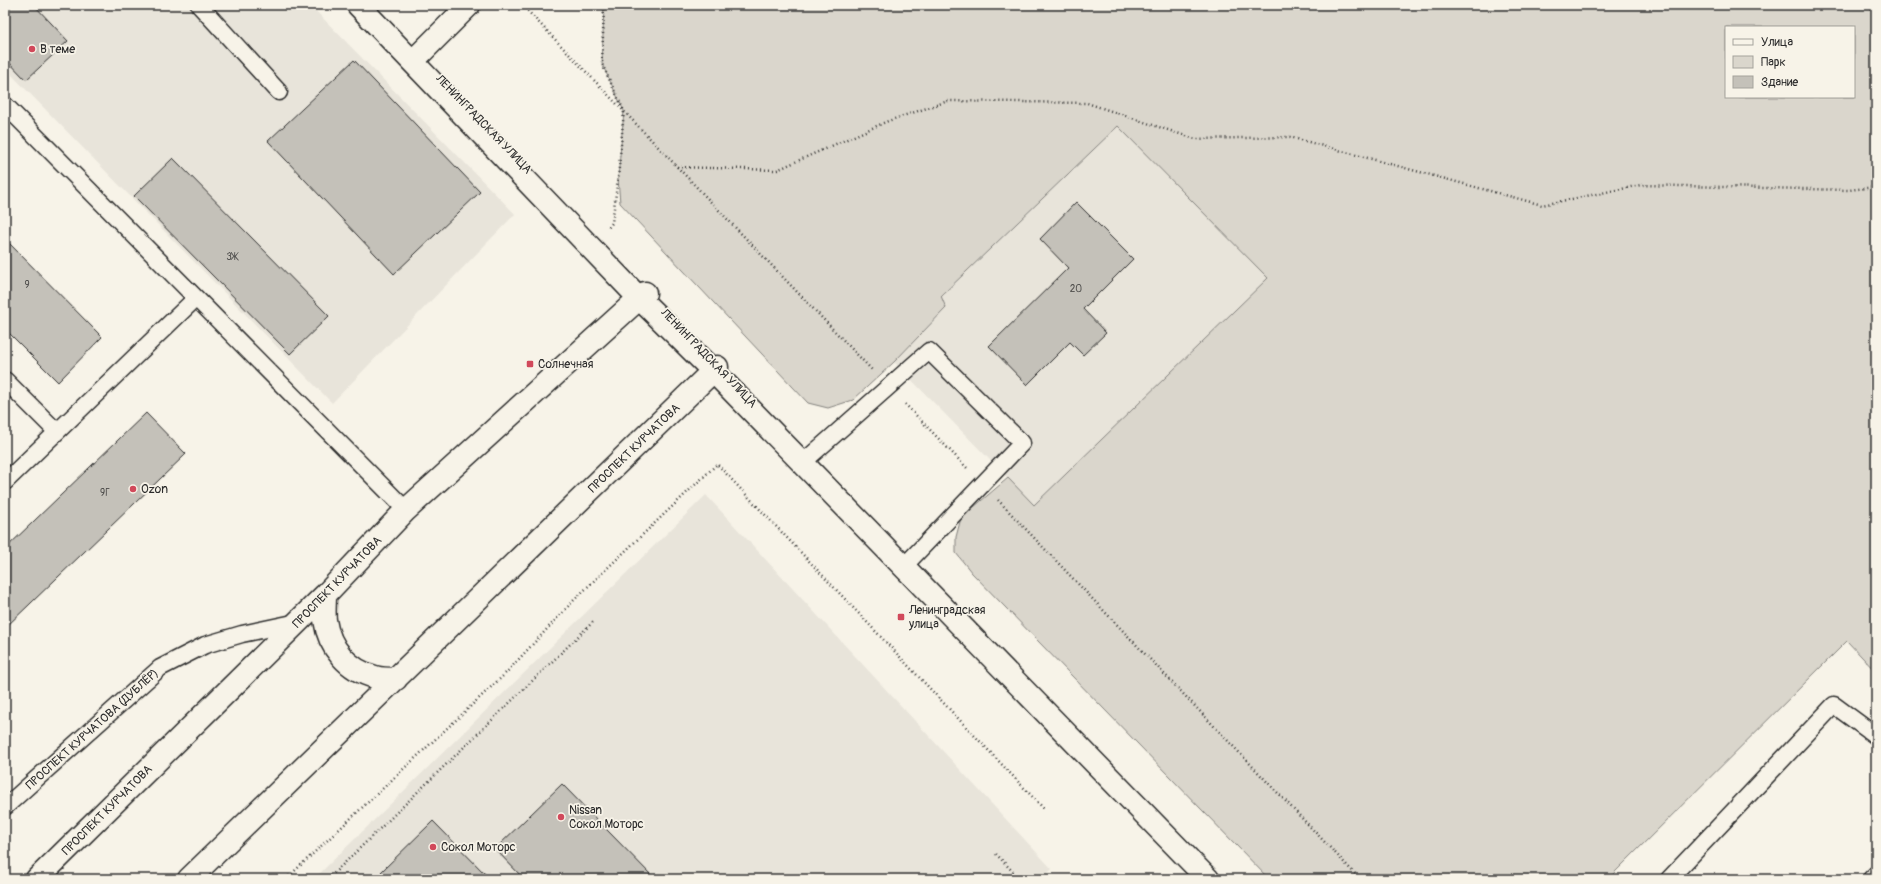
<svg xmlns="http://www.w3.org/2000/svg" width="1881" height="884" font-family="Pangolin,sans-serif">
	<rect width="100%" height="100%" fill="#f7f3e8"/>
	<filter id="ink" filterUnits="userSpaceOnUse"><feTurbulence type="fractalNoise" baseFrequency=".025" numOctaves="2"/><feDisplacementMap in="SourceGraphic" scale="8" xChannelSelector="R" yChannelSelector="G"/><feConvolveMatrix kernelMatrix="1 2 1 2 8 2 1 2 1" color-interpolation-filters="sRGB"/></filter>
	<g filter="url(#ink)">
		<path fill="#e8e4da" d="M5,5h305l205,209 -183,189 -327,-335z
			M1118,126l151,152 -235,227 -140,-143 52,-54 -5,-12z
			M706,495l346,374 -10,10h-728z"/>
		<path fill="#dad6cc" stroke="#82807c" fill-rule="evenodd" d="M604,5h1272v667l-29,-31 -239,238h-339l-297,-306 -16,-20v-16l5,-19 47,-40 26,27 234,-227 -150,-152 -177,170 5,12 -52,54 -41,38 -25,8 -20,-5 -188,-200 -2,-25 6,-67 -22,-47zM1726,27h128v70h-128z"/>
		<path fill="#c4c1b9" stroke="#2b2b2b" d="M5,5h29l34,36 -42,39 -21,-22z
			M354,60l126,132 -86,82 -126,-133z
			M173,158l156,158 -39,38 -156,-158z
			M1076,202l57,57 -50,50 23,24 -23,22 -13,-13 -43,43 -38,-39 79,-78 -28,-29z
			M5,239l97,98 -44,45 -53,-53z
			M146,413l40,41 -181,174v-79z
			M562,784l93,95h-131l-29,-30z
			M433,821l57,58h-102l-7,-7z"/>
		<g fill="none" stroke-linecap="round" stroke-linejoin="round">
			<defs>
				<path id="lane" d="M199,5l80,87
					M5,105l401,405
					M5,380l52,52
					M808,458l121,-107 93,92 -113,118
					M5,482l191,-184
					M5,807l155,-139 45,-23 37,-11 56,-12
					M1669,879l165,-174 42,31
					M1871,879l5,-5"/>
				<path id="street" d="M419,55l50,-50"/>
				<path id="secondary" d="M358,5l281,293 74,73 495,508
					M325,595c0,9 -1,17 0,25 4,28 23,50 50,57 6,2 14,2 21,2
					M37,879l288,-284 81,-85 239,-217
					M189,879l528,-512"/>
			</defs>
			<use href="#lane" stroke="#2b2b2b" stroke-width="19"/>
			<use href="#street" stroke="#2b2b2b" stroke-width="25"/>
			<use href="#secondary" stroke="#2b2b2b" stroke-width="25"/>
			<path stroke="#2b2b2b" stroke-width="2.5" stroke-dasharray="1 3" stroke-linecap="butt" d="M522,5l350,365
				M604,5l-2,59 22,47 -6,67 -6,45 -4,5
				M677,167l100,3 111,-49 60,-20 139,2 108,36 95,-2 252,68 99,-20 207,5 28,-3
				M905,404l62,64
				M998,500l362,379
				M996,854l24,25
				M286,879l218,-204 72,-77 141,-134 328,346
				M328,879l267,-259"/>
			<use href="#lane" stroke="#f7f3e8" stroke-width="16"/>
			<use href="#street" stroke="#f7f3e8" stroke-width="22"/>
			<use href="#secondary" stroke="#f7f3e8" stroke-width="22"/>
		</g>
	</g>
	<g fill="#d1495b" stroke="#f7f3e8" stroke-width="1.5">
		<circle cx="32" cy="49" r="4"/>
		<rect x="526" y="360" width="8" height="8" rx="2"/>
		<circle cx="133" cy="489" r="4"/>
		<rect x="897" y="613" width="8" height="8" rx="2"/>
		<circle cx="561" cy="817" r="4"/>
		<circle cx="433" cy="847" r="4"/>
	</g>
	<g text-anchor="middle" stroke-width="3.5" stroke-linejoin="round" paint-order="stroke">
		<g font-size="10" fill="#51504e">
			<text x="232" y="260">3Ж</text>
			<text x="27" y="288">9</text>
			<text x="1076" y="292">20</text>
			<text x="105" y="496">9Г</text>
		</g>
		<g font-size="12" fill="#2b2b2b" stroke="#f7f3e8" text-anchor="start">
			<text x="40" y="53">В теме</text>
			<text x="538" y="368">Солнечная</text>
			<text x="141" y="493">Ozon</text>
			<text x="909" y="614">Ленинградская<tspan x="909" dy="14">улица</tspan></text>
			<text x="569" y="814">Nissan<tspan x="569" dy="14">Сокол Моторс</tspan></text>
			<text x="441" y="851">Сокол Моторс</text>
		</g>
		<g font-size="12" fill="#2b2b2b" stroke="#f7f3e8">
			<text transform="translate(484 124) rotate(46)" y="4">ЛЕНИНГРАДСКАЯ УЛИЦА</text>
			<text transform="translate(709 358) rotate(46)" y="4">ЛЕНИНГРАДСКАЯ УЛИЦА</text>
			<text transform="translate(634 448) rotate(-44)" y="4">ПРОСПЕКТ КУРЧАТОВА</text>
			<text transform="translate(337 582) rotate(-46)" y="4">ПРОСПЕКТ КУРЧАТОВА</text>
			<text transform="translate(92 729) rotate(-42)" y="4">ПРОСПЕКТ КУРЧАТОВА (ДУБЛЁР)</text>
			<text transform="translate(107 810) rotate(-45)" y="4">ПРОСПЕКТ КУРЧАТОВА</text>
		</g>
	</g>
	<rect width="1881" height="884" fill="none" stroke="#f7f3e8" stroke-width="20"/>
	<rect x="10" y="10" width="1861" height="864" fill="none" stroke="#2b2b2b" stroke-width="1.5" filter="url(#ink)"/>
	<rect x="1725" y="26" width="130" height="72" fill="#f7f3e8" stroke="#a5a39c"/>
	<rect x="1733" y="39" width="20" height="6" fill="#f7f3e8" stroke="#a5a39c"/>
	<text x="1761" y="46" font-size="12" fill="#2b2b2b">Улица</text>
	<rect x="1733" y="56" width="20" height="12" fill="#dad6cc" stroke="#a5a39c"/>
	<text x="1761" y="66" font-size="12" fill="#2b2b2b">Парк</text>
	<rect x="1733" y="76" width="20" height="12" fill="#c4c1b9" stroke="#a5a39c"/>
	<text x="1761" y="86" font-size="12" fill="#2b2b2b">Здание</text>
</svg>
